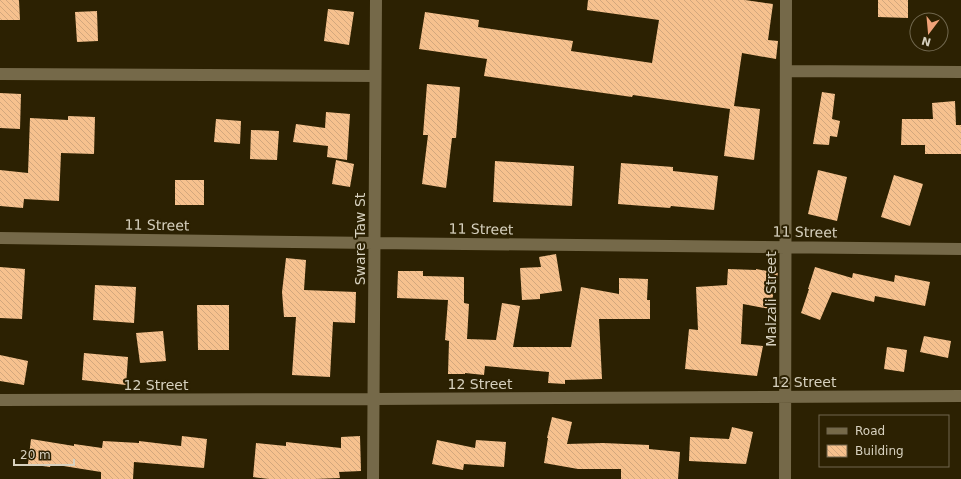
<svg xmlns="http://www.w3.org/2000/svg" width="961" height="479" font-family="'DejaVu Sans',sans-serif">
	<defs>
		<pattern id="building-back-hatch" width="6" height="6" patternUnits="userSpaceOnUse"><rect width="6" height="6" fill="#f6c18e"/><path d="M-1 5l2 2M0 0l6 6M5-1l2 2" fill="none" stroke="#d2a77d"/></pattern>
	</defs>
	<rect width="100%" height="100%" fill="#2c2102"/>
	<path fill="url(#building-back-hatch)" d="M0,0h19l1,20h-20z
		M588,0h157l28,4 -5,36 10,1 -2,18 -34,-6 -8,53 26,3 -6,51 -30,-4 6,-47 -97,-14 -1,2 -148,-21 3,-17 -68,-10 6,-37 54,8 -1,7 95,14 -2,10 81,12 7,-43 -72,-10z
		M878,0h30v18l-30,-1z
		M328,9l26,3 -5,33 -25,-4z
		M97,11l1,30 -21,1 -2,-30z
		M427,84l33,3 -4,51h-4l-6,50 -24,-4 6,-49h-5z
		M822,92l13,2 -3,25 8,2 -3,16 -7,-1 -1,9 -16,-1z
		M0,93l21,1 -1,35 -20,-1z
		M955,101l1,24h5v29h-36v-9h-24l1,-26h31l-1,-16z
		M326,112l24,2 -3,46 -20,-3 1,-11 -35,-4 3,-18 29,4z
		M68,116l27,1 -1,37 -33,-1 -2,48 -35,-2 -1,9 -23,-2v-36l28,3 2,-55 38,2z
		M216,119l25,2 -1,23 -26,-2z
		M251,130l28,1 -2,29 -27,-1z
		M336,160l18,4 -4,23 -18,-3z
		M495,161l79,5 -2,40 -79,-4z
		M621,163l52,4v4l45,5 -4,34 -43,-4 -1,2 -52,-4z
		M818,170l29,7 -10,44 -29,-7z
		M894,175l29,9 -13,42 -29,-9z
		M175,180h29v25h-29z
		M556,254l6,37 -22,3v5l-18,1 -2,-32 21,-1 -2,-10z
		M286,258l20,2 -2,30 52,2 -1,31 -22,-1 -3,55 -38,-2 4,-58h-12l-2,-25z
		M0,267l25,2 -3,50 -22,-1z
		M815,267l37,11 1,-5 41,9 1,-7 35,7 -5,24 -50,-10 -1,6 -42,-10 -12,28 -19,-7 8,-24h-1z
		M728,269l28,1v-1l22,4 -8,36 -27,-5 -2,40 22,2 -6,30 -72,-7 4,-40 9,1 -2,-43 31,-2z
		M398,271h25v5l41,1v26l5,1 -2,35 29,1 6,-37 18,3 -7,41h58l10,-60 38,7v-16l29,1 -1,21h3v19h-51l3,60 -37,1v4l-17,-1 1,-11 -64,-6 -1,9 -19,-2v1h-17l1,-33 -4,-1 3,-40 -51,-2z
		M95,285l41,2 -2,36 -41,-3z
		M197,305h32v45h-31z
		M163,331l3,30 -26,2 -4,-30z
		M924,336l27,5 -3,17 -28,-6z
		M887,347l20,3 -3,22 -20,-3z
		M84,353l44,4 -2,28 -44,-5z
		M0,355l28,6 -4,24 -24,-4z
		M552,417l20,5 -5,22 36,-1 46,2v4l31,3 -2,27h-57v-10h-43l-34,-6 4,-25h-1z
		M732,427l21,5 -7,32 -57,-3 1,-24 39,2z
		M182,436l25,3 -3,29 -70,-6 -1,17h-32v-7l-50,-8 -1,3 -22,-3 3,-25 43,7v-2l28,4 1,-7 36,2v-2l42,5z
		M360,436l1,35 -22,1 1,6 -25,1h-46l-16,-2 3,-34 30,3v-4l55,6v-11z
		M437,440l38,8 1,-8 30,2 -2,25 -40,-3 -1,6 -31,-6z"/>
	<g fill="none" stroke-linecap="round" stroke-linejoin="round">
		<path stroke="#756949" stroke-width="12" d="M787,71l174,1
			M0,74l375,2
			M0,238l374,5 587,6
			M0,400l374,-1 587,-3
			M373,479l3,-479
			M785,479l1,-479"/>
	</g>
	<g text-anchor="middle" stroke-width="4" stroke-linejoin="round" paint-order="stroke">
		<g font-size="14" fill="#d7d1bf" stroke="#2c2102">
			<text transform="translate(157 225) rotate(1)" y="5">11 Street</text>
			<text transform="translate(481 229) rotate(1)" y="5">11 Street</text>
			<text transform="translate(805 232) rotate(1)" y="5">11 Street</text>
			<text transform="translate(360 239) rotate(-90)" y="5">Sware Taw St</text>
			<text transform="translate(771 299) rotate(-90)" y="5">Malzali Street</text>
			<text x="804" y="387">12 Street</text>
			<text x="480" y="389">12 Street</text>
			<text x="156" y="390">12 Street</text>
		</g>
	</g>
	<rect x="819" y="415" width="130" height="52" fill="#2c2102" stroke="#70674e"/>
	<rect x="827" y="428" width="20" height="6" fill="#756949" stroke="#70674e"/>
	<text x="855" y="435" font-size="12" fill="#d7d1bf">Road</text>
	<rect x="827" y="445" width="20" height="12" fill="url(#building-back-hatch)" stroke="#70674e"/>
	<text x="855" y="455" font-size="12" fill="#d7d1bf">Building</text>
	<g transform="translate(929 32) rotate(196)"><circle r="19" fill="#2c2102" stroke="#70674e"/>
	<path d="M0-3L7 15L0 10L-7 15Z" fill="#f0a279"/>
	<text y="-6" font-size="11" font-weight="bold" text-anchor="middle" fill="#d7d1bf">N</text>
	</g>
	<path d="M14 459v6h60v-6" fill="none" stroke="#d7d1bf" stroke-width="2"/>
	<text x="20" y="459" font-size="12" fill="#d7d1bf" stroke="#2c2102" stroke-width="3" paint-order="stroke">20 m</text>
</svg>
